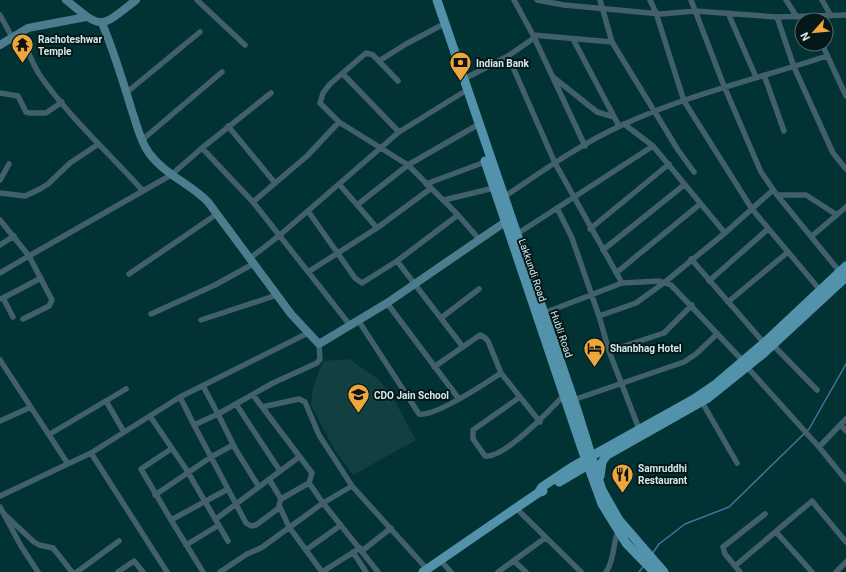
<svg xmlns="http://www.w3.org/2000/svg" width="846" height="572" font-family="Roboto,sans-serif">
	<rect width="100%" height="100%" fill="#013234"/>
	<path fill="#123f40" d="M349,359l29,20 13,15 25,46 -63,35 -19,-26 -23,-44 2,-18 10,-26z"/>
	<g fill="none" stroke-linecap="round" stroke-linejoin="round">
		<path stroke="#4474a1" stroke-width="1.5" d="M652,554l7,-10 26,-20 44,-17 80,-78 37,-65
			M639,572l4,-5"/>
		<path stroke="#42606b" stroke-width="5.5" d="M197,0l48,45
			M514,0l19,35 52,111
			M537,0l27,5 97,9 34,-3 82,6 69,-2
			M600,0l12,42 66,108 16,22
			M650,0l6,13 28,88 68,108 68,81
			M691,0l33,86 37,86 16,23 63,77
			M786,0l11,17
			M822,0l9,16
			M728,13l28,64
			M0,15l12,22
			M777,17l17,50 39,86 13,16
			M20,32c6,14 11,29 19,42 30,43 69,78 104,117
			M533,35l79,7
			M573,39l46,87
			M822,44l24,52
			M508,56l47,107 67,120 37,-2 12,4 72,76
			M379,61l27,-17 34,-18
			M343,74l56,58
			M764,75l20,56
			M553,77l44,35 17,5
			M464,79l44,-23 26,-18
			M398,81l-25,-26 -7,-2 -36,31 -7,9 -3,10 19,19 69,43 50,50 21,24
			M0,93l18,3 8,16 4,1h16l16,-11
			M126,93l74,-61
			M624,124l29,22 72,87
			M228,126l47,57
			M142,140l80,-68
			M202,148l51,54 97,123
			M0,180l9,-16
			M339,184l38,44
			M426,184l59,-22
			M0,193l25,3 15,-7 8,-5 22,-21 27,-18
			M777,195h29l31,20
			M504,197c37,-25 75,-52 116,-71 66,-31 137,-47 207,-70
			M444,200l50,-12
			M253,202l54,-46 32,-34
			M357,205l51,-40 66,-38
			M557,208l15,30 27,78 10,35 30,78
			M308,211l47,67 7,5 35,-22 61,-46
			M0,220l29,36 -29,17
			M590,229l79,-65
			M517,234l136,-88
			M812,236l34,-29
			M0,245l14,-9
			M603,250l81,-65
			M249,259l31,-24 119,-103 63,-39
			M691,259l73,84
			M397,261l66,86
			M308,272l69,-44 53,-39
			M616,273l84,-69
			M129,274l88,-60
			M709,281l59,-52
			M3,298l38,-20
			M0,299l3,-1 10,19
			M728,302l60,-50
			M387,303l72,96
			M544,313l78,-30
			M151,314l64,-29 38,-21
			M599,316l37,-13 29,-21 60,-49 48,-43
			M441,318l38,-29
			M23,319l26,-13 3,-6 -23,-44 142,-81 31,-27 69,-55
			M201,320l76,-25
			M358,320l61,94c16,3 67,-31 82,-41l39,49
			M773,345l44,45
			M609,351l55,-18 28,-28
			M0,360l68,104
			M434,367l46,-32 4,2 4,4 13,32
			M747,367l72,80 27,33
			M203,386l15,28 -24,11 52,98 5,3 5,-1 23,-17
			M253,395l59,78 -3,10 -28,16 -2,6 10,22 33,45
			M180,397l14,28
			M520,397l-47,33v9l12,17c19,3 66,-47 79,-61
			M573,400l111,-38 12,-8 21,-20
			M106,401l18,31
			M702,402l35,61
			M236,404l44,67
			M262,407l37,-8 6,3 14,33 33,51 75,83
			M150,416l36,53 42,72
			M0,421l31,-14
			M841,425l5,6
			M50,434l76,-45
			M819,447l27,-28
			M171,449l-30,20 30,51 57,-31
			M91,453l76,119
			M269,479l12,20
			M309,483l14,20 29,-17
			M259,487l-23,-37 -18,-36 55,-31 44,-20 3,-4 -1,-15
			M155,495l56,-38 22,-12
			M0,496l91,-43 89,-56 128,-64
			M0,507l21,39 17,26
			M516,508l65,64
			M4,514l30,28 5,3 14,3 19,24
			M216,519l83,-62
			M171,520l32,52
			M776,532l36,40
			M186,545l33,-20
			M306,550l35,-25
			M362,551l29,-23
			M353,552l13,20
			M440,560l11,12
			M514,561l12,11
			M735,566l77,-65 34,41
			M77,572l42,-31
			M118,572l16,-11 9,11
			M220,572l27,-18 14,-6 62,-45 55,69
			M322,572l38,-24
			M498,572l47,-34
			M606,572c9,-13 6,-26 12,-40
			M740,572l-15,-18 -2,-7 42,-33
			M836,572l10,-10"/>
		<path stroke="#4c7d8f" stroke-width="8" d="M66,0c37,30 33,29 70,0
			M102,23c12,29 21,58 30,88 5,14 8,30 17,42 16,22 42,31 59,49l83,112 28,30 68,-41 118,-81
			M0,45l28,-17 58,-11"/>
		<path stroke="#5293ab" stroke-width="9" d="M437,0l141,413 24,77 17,30 45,52
			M485,161l96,285 21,58 24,39 28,29
			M600,476l2,-14 5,-7 101,-57 56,-45 82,-76
			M559,482l34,-20
			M538,493l4,-6 30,-20 122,-68 22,-15 48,-41 82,-77
			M423,572l93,-64 22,-15 5,-2"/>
	</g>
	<defs>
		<symbol id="temple-pin" viewBox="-11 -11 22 30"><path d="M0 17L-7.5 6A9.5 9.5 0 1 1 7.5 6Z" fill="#eea73d" stroke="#051718"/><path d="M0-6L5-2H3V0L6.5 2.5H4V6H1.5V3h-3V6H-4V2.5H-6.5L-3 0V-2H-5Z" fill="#111"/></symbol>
		<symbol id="bank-pin" viewBox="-11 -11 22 30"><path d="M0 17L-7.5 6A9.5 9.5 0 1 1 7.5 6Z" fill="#eea73d" stroke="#051718"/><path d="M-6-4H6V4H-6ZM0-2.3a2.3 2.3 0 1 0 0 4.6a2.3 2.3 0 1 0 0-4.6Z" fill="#111"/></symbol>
		<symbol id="hotel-pin" viewBox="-11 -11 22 30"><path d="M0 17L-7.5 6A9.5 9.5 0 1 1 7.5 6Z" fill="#eea73d" stroke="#051718"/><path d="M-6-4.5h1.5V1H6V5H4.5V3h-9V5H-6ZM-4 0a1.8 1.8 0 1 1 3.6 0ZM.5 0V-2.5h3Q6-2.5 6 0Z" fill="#111"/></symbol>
		<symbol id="school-pin" viewBox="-11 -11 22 30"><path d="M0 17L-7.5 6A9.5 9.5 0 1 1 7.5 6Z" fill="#eea73d" stroke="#051718"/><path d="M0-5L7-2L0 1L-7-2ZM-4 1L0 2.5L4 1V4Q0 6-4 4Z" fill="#111"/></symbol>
		<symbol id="restaurant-pin" viewBox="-11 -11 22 30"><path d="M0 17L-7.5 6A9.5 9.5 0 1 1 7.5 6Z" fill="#eea73d" stroke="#051718"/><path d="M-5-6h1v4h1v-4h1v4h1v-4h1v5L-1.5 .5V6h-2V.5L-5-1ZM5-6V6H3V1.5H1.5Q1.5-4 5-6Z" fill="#111"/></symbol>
	</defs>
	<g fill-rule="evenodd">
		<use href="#temple-pin" x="10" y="32" width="25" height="34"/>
		<use href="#bank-pin" x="448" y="50" width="25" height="34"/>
		<use href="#hotel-pin" x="582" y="336" width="25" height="34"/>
		<use href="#school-pin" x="346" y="382" width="25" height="34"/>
		<use href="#restaurant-pin" x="610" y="462" width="25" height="34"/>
	</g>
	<g text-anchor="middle" stroke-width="4" stroke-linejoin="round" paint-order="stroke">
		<g font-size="10" font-weight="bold" fill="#d2e9ea" stroke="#051718" text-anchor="start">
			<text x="38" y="43">Rachoteshwar<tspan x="38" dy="12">Temple</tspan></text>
			<text x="476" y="67">Indian Bank</text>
			<text x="610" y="352">Shanbhag Hotel</text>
			<text x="374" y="399">CDO Jain School</text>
			<text x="638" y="472">Samruddhi<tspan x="638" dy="12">Restaurant</tspan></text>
		</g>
		<g font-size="10" fill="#d2e9ea" stroke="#051718">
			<text transform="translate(533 270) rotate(71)" y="4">Lakkundi Road</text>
			<text transform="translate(562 334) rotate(71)" y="4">Hubli Road</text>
		</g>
	</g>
	<g transform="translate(814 32) rotate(243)"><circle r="19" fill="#051718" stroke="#576b6c"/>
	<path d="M0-3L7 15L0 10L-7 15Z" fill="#eea73d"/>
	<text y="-6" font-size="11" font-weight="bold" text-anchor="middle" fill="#d2e9ea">N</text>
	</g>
</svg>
